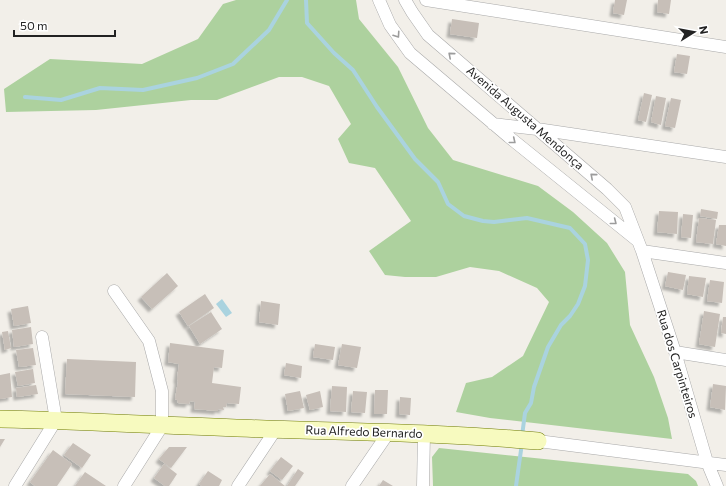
<svg xmlns="http://www.w3.org/2000/svg" width="726" height="486" font-family="Commissioner,sans-serif">
	<defs>
		<filter id="shadow"><feDropShadow dx="-3.5" dy="3.5" stdDeviation="1" flood-color="#0004"/></filter>
	</defs>
	<rect width="100%" height="100%" fill="#f2efe9"/>
	<path fill="#add19e" d="M236,0h120l3,19 39,48 30,61 25,32 85,26 35,26 34,31 18,29 5,53 24,52 14,41 4,21 -182,-21 -34,-6 10,-29 26,-6 31,-21 26,-54 -12,-14 -38,-17 -29,-4 -34,10h-31l-20,-2 -16,-24 42,-30 -36,-53 -26,-5 -11,-24 13,-15 -22,-38 -27,-9h-23l-62,23h-26l-95,10 -90,2 -2,-23 46,-30 92,5 56,-25 25,-35z
		M439,448l249,26 8,7 2,5h-265l-1,-29z"/>
	<path fill="#aad3df" d="M222,299l10,14 -6,4 -10,-13z"/>
	<g fill="none" stroke-linecap="round" stroke-linejoin="round">
		<path stroke="#aad3df" stroke-width="4" d="M306,0l1,23 27,30 19,17 24,37 38,52 23,23 10,22 16,12 19,5 11,1 33,-4 43,10 15,16 3,16 -3,26 -7,18 -8,12 -9,9 -13,22 -14,40 -3,16 -6,10 -3,23
			M25,97l36,3 39,-12 43,2 54,-12 36,-14 36,-34 18,-30
			M516,486l6,-43"/>
	</g>
	<path fill="#c7bfb8" filter="url(#shadow)" d="M615,0h12l-3,15 -11,-2z
		M658,0h13l-2,14 -12,-2z
		M452,19l27,4 -2,15 -27,-4z
		M677,54l13,2 -3,18 -13,-2z
		M644,93l8,2 -6,27 -8,-2z
		M656,96l10,2 -5,27 -10,-3z
		M671,98l10,2 -6,28 -10,-2z
		M701,209l17,3 -1,7 -17,-3z
		M659,211l19,1 -1,22 -20,-2z
		M683,214l10,1 -2,23 -10,-1z
		M699,218l17,2 -3,24 -17,-2z
		M719,225h7v21l-10,-2z
		M668,272l18,3 -3,15 -18,-4z
		M167,273l11,13 -26,23 -11,-12z
		M689,276l17,2 -3,19 -16,-3z
		M710,280l14,2 -2,21 -15,-2z
		M205,294l9,14 -26,18 -9,-14z
		M261,301l19,3 -2,21 -19,-3z
		M28,306l3,17 -17,3 -3,-17z
		M704,311l16,3 -5,33 -16,-3z
		M211,312l11,17 -22,15 -11,-18z
		M723,317h3v17l-5,-1z
		M31,327l2,17 -19,3 -2,-17z
		M8,331l3,17 -6,2 -3,-18z
		M170,343l54,7 -2,18 -8,-1 -2,16 29,4 -2,17 -12,-1 -1,4h-3l1,3 -6,-1v2l-24,-2 1,-7 -5,-1 -1,3 -11,-1 -1,-3 -2,-1 3,-18 -1,-2 2,-15 -11,-2z
		M315,344l20,3 -2,13 -20,-3z
		M342,344l19,3 -4,21 -19,-3z
		M33,348l3,17 -17,2 -3,-17z
		M67,359l69,3 -1,35 -70,-3z
		M286,363l16,3 -1,12 -17,-3z
		M33,369l2,14 -17,3 -3,-14z
		M10,373l2,24 -12,2v-24z
		M713,384l13,2 -1,24 -15,-3z
		M36,385l2,9 -21,3 -1,-9z
		M332,386l15,1 -1,25 -16,-1z
		M375,390h13l-1,24h-13z
		M300,391l4,17 -16,3 -3,-17z
		M320,391l3,16 -13,3 -4,-15z
		M353,391l14,1 -2,21 -14,-1z
		M400,397l11,1 -1,17 -11,-1z
		M0,439h5l-5,8z
		M73,443l18,12 -9,13 -18,-13z
		M169,447h18l-16,21 -12,-9z
		M53,450l19,14 -15,22h-22l-5,-4z
		M281,457l12,9 -11,14 -12,-9z
		M164,464l13,10 -8,12h-4l-11,-8z
		M298,469l6,4 -9,13h-8z
		M208,471l14,9 -3,6h-17l-3,-2z
		M85,472l21,14h-31z
		M270,474l15,12h-25z
		M383,480l10,6h-14z"/>
	<g fill="none" stroke-linecap="round" stroke-linejoin="round">
		<defs>
			<path id="street" d="M379,0l11,25 20,28 99,84 129,104
				M405,0l7,12 16,23 179,154 18,18 17,44 33,101 32,110 10,24
				M426,0l300,47
				M493,124l44,5 189,28
				M642,251l84,12
				M114,291l35,50 13,50v35l-38,60
				M675,352l51,8
				M538,441l188,24
				M15,486l41,-66 -14,-83
				M238,486l38,-57
				M352,486l37,-54
				M423,486l1,-52"/>
			<path id="secondary" d="M0,419c89,2 177,7 266,10 90,3 181,4 272,12"/>
		</defs>
		<use href="#street" stroke="#a9a9a9" stroke-width="13"/>
		<use href="#secondary" stroke="#707d05" stroke-width="18"/>
		<use href="#street" stroke="#fff" stroke-width="12"/>
		<use href="#secondary" stroke="#f7fabf" stroke-width="17"/>
	</g>
	<defs><path id="oneway-chevron" d="M-2-3.5L2.5 0L-2 3.5" fill="none" stroke-width="1.6" stroke-linecap="round" stroke-linejoin="round"/></defs>
	<g stroke="#9c9c9c">
		<use href="#oneway-chevron" transform="translate(397 35) rotate(56)"/>
		<use href="#oneway-chevron" transform="translate(451 55) rotate(-139)"/>
		<use href="#oneway-chevron" transform="translate(513 141) rotate(39)"/>
		<use href="#oneway-chevron" transform="translate(593 176) rotate(-139)"/>
		<use href="#oneway-chevron" transform="translate(614 222) rotate(38)"/>
	</g>
	<g text-anchor="middle" stroke-width="3.5" stroke-linejoin="round" paint-order="stroke">
		<g font-size="12" fill="#222" stroke="#fff">
			<text transform="translate(525 118) rotate(41)" y="4">Avenida Augusta Mendonça</text>
			<text transform="translate(677 364) rotate(73)" y="4">Rua dos Carpinteiros</text>
			<text transform="translate(364 432) rotate(2)" y="4">Rua Alfredo Bernardo</text>
		</g>
	</g>
	<g transform="translate(694 32) rotate(79)" stroke="#ffffff" stroke-width="3" paint-order="stroke">
	<path d="M0-3L7 15L0 10L-7 15Z" fill="#222222"/>
	<text y="-6" font-size="11" font-weight="bold" text-anchor="middle" fill="#222222">N</text>
	</g>
	<path d="M14 30v6h101v-6" fill="none" stroke="#222222" stroke-width="2"/>
	<text x="20" y="30" font-size="12" fill="#222222" stroke="#ffffff" stroke-width="3" paint-order="stroke">50 m</text>
</svg>
